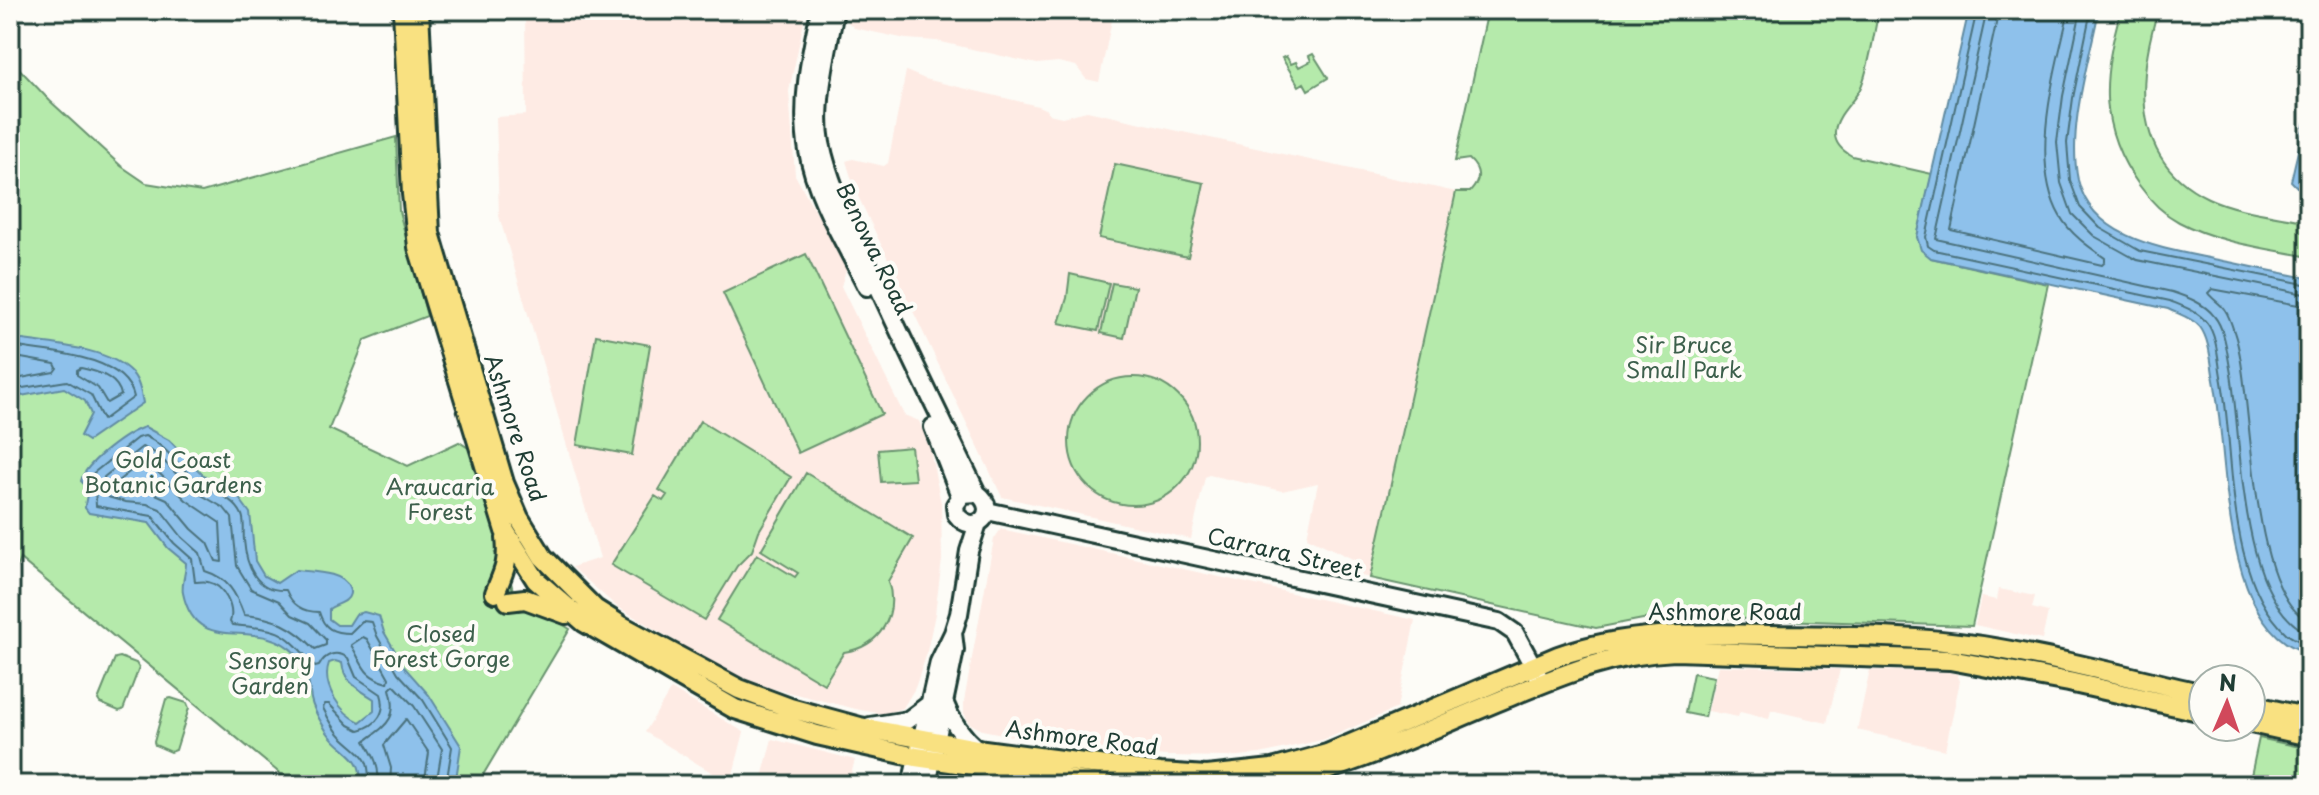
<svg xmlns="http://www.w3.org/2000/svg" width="2319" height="795" font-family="'Playpen Sans',sans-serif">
	<rect width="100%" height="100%" fill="#fdfcf7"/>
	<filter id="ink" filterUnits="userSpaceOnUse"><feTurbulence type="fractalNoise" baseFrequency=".0125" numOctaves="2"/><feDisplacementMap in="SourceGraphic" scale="16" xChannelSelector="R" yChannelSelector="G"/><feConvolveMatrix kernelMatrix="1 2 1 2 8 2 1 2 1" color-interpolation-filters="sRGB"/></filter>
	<g filter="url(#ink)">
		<path fill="#feebe4" d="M525,10h276l3,11 -15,70 6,84 52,92 -6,19 63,129 15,6 11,28 11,54 1,57 -7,54 -9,42 -11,32 -12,20 -20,6 -23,-4 -89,-22 -42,-15 -113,-67 -44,-39 28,-9 -101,-342 -3,-99 30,-2z
			M848,10h266l-15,72 -13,-3 -10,-13 -18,-4 -21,2 -100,-23 -31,-2 -52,-11 -7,-7z
			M906,71l19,8 113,27 9,4 2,4 13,3 25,-6 369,81 -86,386 -9,-2 2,-12 -56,-27 11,-54 -36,8 -73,-16 -4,2 -14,62 -189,-42 -147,-307 -9,-29 7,-2 31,7 4,-3z
			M1001,529l414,91 -18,88 -71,31 -66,15 -32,3 -63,-1 -123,-14 -60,-12 -13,-7 -5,-10v-12l30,-162z
			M1999,589l36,7 -3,12 16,4 -6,28 -67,-15 6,-28 16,3z
			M1718,666l122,3 -13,54 -56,-13 -2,9 -29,-7 -2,5 -30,-6z
			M1870,670l80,2 7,2 3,7 -15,69 -88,-20z
			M671,689l73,43 -13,50 -10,-4 -76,-46z
			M772,739l83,21 -7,25h-88z"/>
		<path fill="#b5eaab" stroke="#6a9470" stroke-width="2" d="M1488,10h391c-5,21 -10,61 -19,79 -7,14 -24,26 -25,43 -1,12 8,19 17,24l80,18 -15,63 14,21 117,26 -76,342 -287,-9 -42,2 -47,9 -226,-50 86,-386h14c11,-12 11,-22 -1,-33l-14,2z
			M2121,10h37c-21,69 -27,151 50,188 30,14 68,17 101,24v35c-43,-9 -90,-14 -130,-35 -15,-8 -30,-23 -40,-37 -42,-58 -37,-110 -18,-175z
			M1313,54l15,24 -20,12 -4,-7 -5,3 -17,-28 4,-2 5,8 5,-2 3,5 12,-6 -2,-5z
			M10,59l40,42 71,65 25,17 56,9 194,-55 3,74 28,105 -62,24 -36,89 79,37 51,-24 14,9 29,100 -7,2 13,17 6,25 56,34 -93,156h-183l-274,-226 -10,25z
			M1115,164l89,19 -16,74 -89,-19z
			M806,254l76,160 -84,39 -75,-160z
			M1070,274l39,9 -11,48 -39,-8 8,-25z
			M1112,283l23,4 -11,51 -23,-5z
			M596,335l54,10 -18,110 -55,-10z
			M1069 441a64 64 0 1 1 128 0a64 64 0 1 1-128 0Z
			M700,421l91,56 -32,54 -7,20 -15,15 -33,54 -93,-55 44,-69 8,5 4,-6 -8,-5z
			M911,447l4,33 -34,2 -3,-32z
			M806,473l107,65 -25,43c11,34 -8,66 -44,71l-20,32 -107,-64 40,-66 38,23 3,-4 -37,-23z
			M120,657l16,6 3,5 -16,42 -4,1 -19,-8 -2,-3 17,-42z
			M1693,673l21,4 -9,40 -20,-4z
			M171,698l16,5 2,5 -13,42 -5,2 -16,-7 -1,-3 12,-43z
			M2259,738l50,11 -4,16 4,11 -5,9h-55z"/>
		<path fill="#8ec1eb" stroke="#628ca2" stroke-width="2" fill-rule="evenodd" d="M1969,10h130c-10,51 -32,119 -21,170 15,61 89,69 141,80 30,6 60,13 90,18v382l-2,-7c-7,-3 -16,-6 -22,-11 -64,-46 -57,-190 -71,-262 -3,-15 -4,-40 -14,-53 -7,-9 -22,-13 -32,-18l-237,-51 -10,-8 -4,-13z
			M2309,104v85l-12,-2 -6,-6z
			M10,338c34,6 98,8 122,35 7,8 9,19 11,30l-55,38 -8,-5 11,-22 -6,-13 -21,-13 -54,10z
			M145,427l24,13 35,36 32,18 14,19 5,48 9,15 13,7 19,-13c14,2 48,1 53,18 2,4 1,9 -3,12 -4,4 -12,5 -17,9v10l8,6h12l7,-11 8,-2 15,4 5,16 21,36 24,27 32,51 -5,33 -4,6h-92c4,-31 -18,-31 -33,-53 -6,-10 -14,-22 -16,-33 -3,-17 -2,-31 -15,-45 -39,-41 -99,6 -113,-61 -2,-9 3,-20 3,-30l-18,-15 -19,-25 -60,-10 -4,-5c0,-13 7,-16 -4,-27 4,-18 46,-49 64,-54zM335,661l7,2c2,20 17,26 32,36v12l-14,11c-20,-9 -39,-37 -31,-59z"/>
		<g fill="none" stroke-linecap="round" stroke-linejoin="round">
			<path stroke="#4b727d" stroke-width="2" d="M1977,10l-51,227 2,9 6,4 236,51c12,5 28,10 37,22 10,13 11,37 14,53 15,78 3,200 66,258 6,5 15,8 22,11
				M1987,10l-51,229 236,53c15,5 32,11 42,24 11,13 13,36 16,52 13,70 7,233 79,266
				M1999,10l-48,220 151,35 3,-3v-4c-16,-11 -35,-24 -45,-42 -32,-56 -4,-147 9,-206
				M2081,10l-18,86 -6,46 4,41 11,31 22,22 43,24 172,35
				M2091,10l-18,88 -6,45 3,37 10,27 20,21 40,23 169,34
				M2309,307l-97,-18 -4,4c4,6 12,10 17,17 5,7 8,19 11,28 18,62 12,255 73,283
				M10,346c37,6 114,8 124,51l-31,23 -12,-25 -24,-14 -57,9
				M10,356l45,8 2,4 -3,4 -44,8
				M81,368c16,3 37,10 40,27l-14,8 -9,-15 -21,-13v-5z
				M142,447l15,7 34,35 33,19 8,10 5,48 14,23 28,12 13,14 18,8 16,17v5l-11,4c-21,-22 -41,-32 -71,-34 -8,-22 -16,-37 -39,-44l-5,-18 -18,-16 -22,-28 -13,-5 -22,-2 -17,-5 -4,-20z
				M143,461l7,3 36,36 34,23 2,39 -6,-1 -8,-18 -16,-14 -25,-30 -16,-7 -23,-2 -10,-4v-5z
				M363,637l4,2 22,39 -1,5c-26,-7 -24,-18 -37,-38z
				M368,785c4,-30 -9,-31 -27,-49 -8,-8 -13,-18 -18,-28l2,-4h4l20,21 10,5c18,-4 28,-18 22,-36l-25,-17 -8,-19c-12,-8 -23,-4 -29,8l-4,1c-33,-39 -33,-37 -83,-42l-2,-3c5,-14 -6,-37 -22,-40 -4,-1 -9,0 -13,0l-3,-23 -18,-16 -22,-27 -56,-10 -1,-19 -4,-12 46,-37 8,-2c24,11 36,35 57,49 14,8 33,14 40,30 3,7 1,17 2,25 2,26 12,52 42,50 6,15 16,22 33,22 5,17 14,21 31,21l12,-12 10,1 5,14 21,37 25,27 29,47 -6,38
				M378,785c2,-19 -4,-29 -13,-44 21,-16 34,-22 25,-52l4,-4 20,21 28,43 -6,36
				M390,785l1,-17 -7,-23 22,-26 23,34 -5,32"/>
			<defs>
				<path id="secondary" d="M820,10c-10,46 -20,94 -12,141 7,45 39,95 59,136
					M835,10c-7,39 -21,94 -14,133 8,41 29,81 46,119 35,78 73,154 110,231 25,18 -3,46 -21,21l-1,-9 8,-11 14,-1
					M933,427l27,69
					M987,511l512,111 16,11 24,44
					M945,704c7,19 17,32 32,45
					M870,726l38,-6 20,-15
					M911,785l28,-123 14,-29 6,-19 10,-63 9,-28
					M927,785l28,-135 -2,-17"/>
				<path id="primary" d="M403,10l9,184 6,53 87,284 31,49 48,42 151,87 82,26 99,22 191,28
					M419,10l11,223 74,250 15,35 24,39 52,52 27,17 117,63 51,19 70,19 117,22 183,24 47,3 65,-7 55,-15 231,-98c69,-24 138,-23 211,-21 71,1 143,0 213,11 74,12 148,31 221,48
					M495,593c9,-22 14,-30 11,-55
					M508,601l17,-2 41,15
					M2251,705l58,13
					M2251,723l58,13
					M1273,785c80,-18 157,-56 233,-87 58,-24 105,-44 169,-47l275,9 119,22 134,30"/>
			</defs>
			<use href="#secondary" stroke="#1f3d34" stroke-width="22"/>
			<use href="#primary" stroke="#1f3d34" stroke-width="24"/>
			<use href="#secondary" stroke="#fdfcf7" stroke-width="16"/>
			<use href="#primary" stroke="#f9e181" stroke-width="18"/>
		</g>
	</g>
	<g text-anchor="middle" stroke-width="8" stroke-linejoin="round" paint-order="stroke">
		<g font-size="22" fill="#1f3d34" stroke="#fdfcf7">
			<text transform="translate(874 249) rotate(64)" y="8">Benowa Road</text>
			<text transform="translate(515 428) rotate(72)" y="8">Ashmore Road</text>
			<text transform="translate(1285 553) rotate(13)" y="8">Carrara Street</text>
			<text x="1725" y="620">Ashmore Road</text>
			<text transform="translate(1082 738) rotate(7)" y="8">Ashmore Road</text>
		</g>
		<g font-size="22" fill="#3d604c" stroke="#fdfcf7">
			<text x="1684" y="353">Sir Bruce<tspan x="1684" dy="25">Small Park</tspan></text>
			<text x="173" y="468">Gold Coast<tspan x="173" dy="25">Botanic Gardens</tspan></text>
			<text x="440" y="495">Araucaria<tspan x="440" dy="25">Forest</tspan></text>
			<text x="441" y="642">Closed<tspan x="441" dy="25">Forest Gorge</tspan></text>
			<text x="270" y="669">Sensory<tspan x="270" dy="25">Garden</tspan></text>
		</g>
	</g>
	<rect width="2319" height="795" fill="none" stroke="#fdfcf7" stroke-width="40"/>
	<rect x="20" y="20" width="2279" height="755" fill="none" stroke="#1f3d34" stroke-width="3" filter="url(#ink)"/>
	<g transform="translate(2227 703) rotate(2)"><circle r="38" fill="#fdfcf7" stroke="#a4b0a9" stroke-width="2"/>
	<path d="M0-6L14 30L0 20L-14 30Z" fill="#d1495b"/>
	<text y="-12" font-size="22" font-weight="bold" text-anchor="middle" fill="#1f3d34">N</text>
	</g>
</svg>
